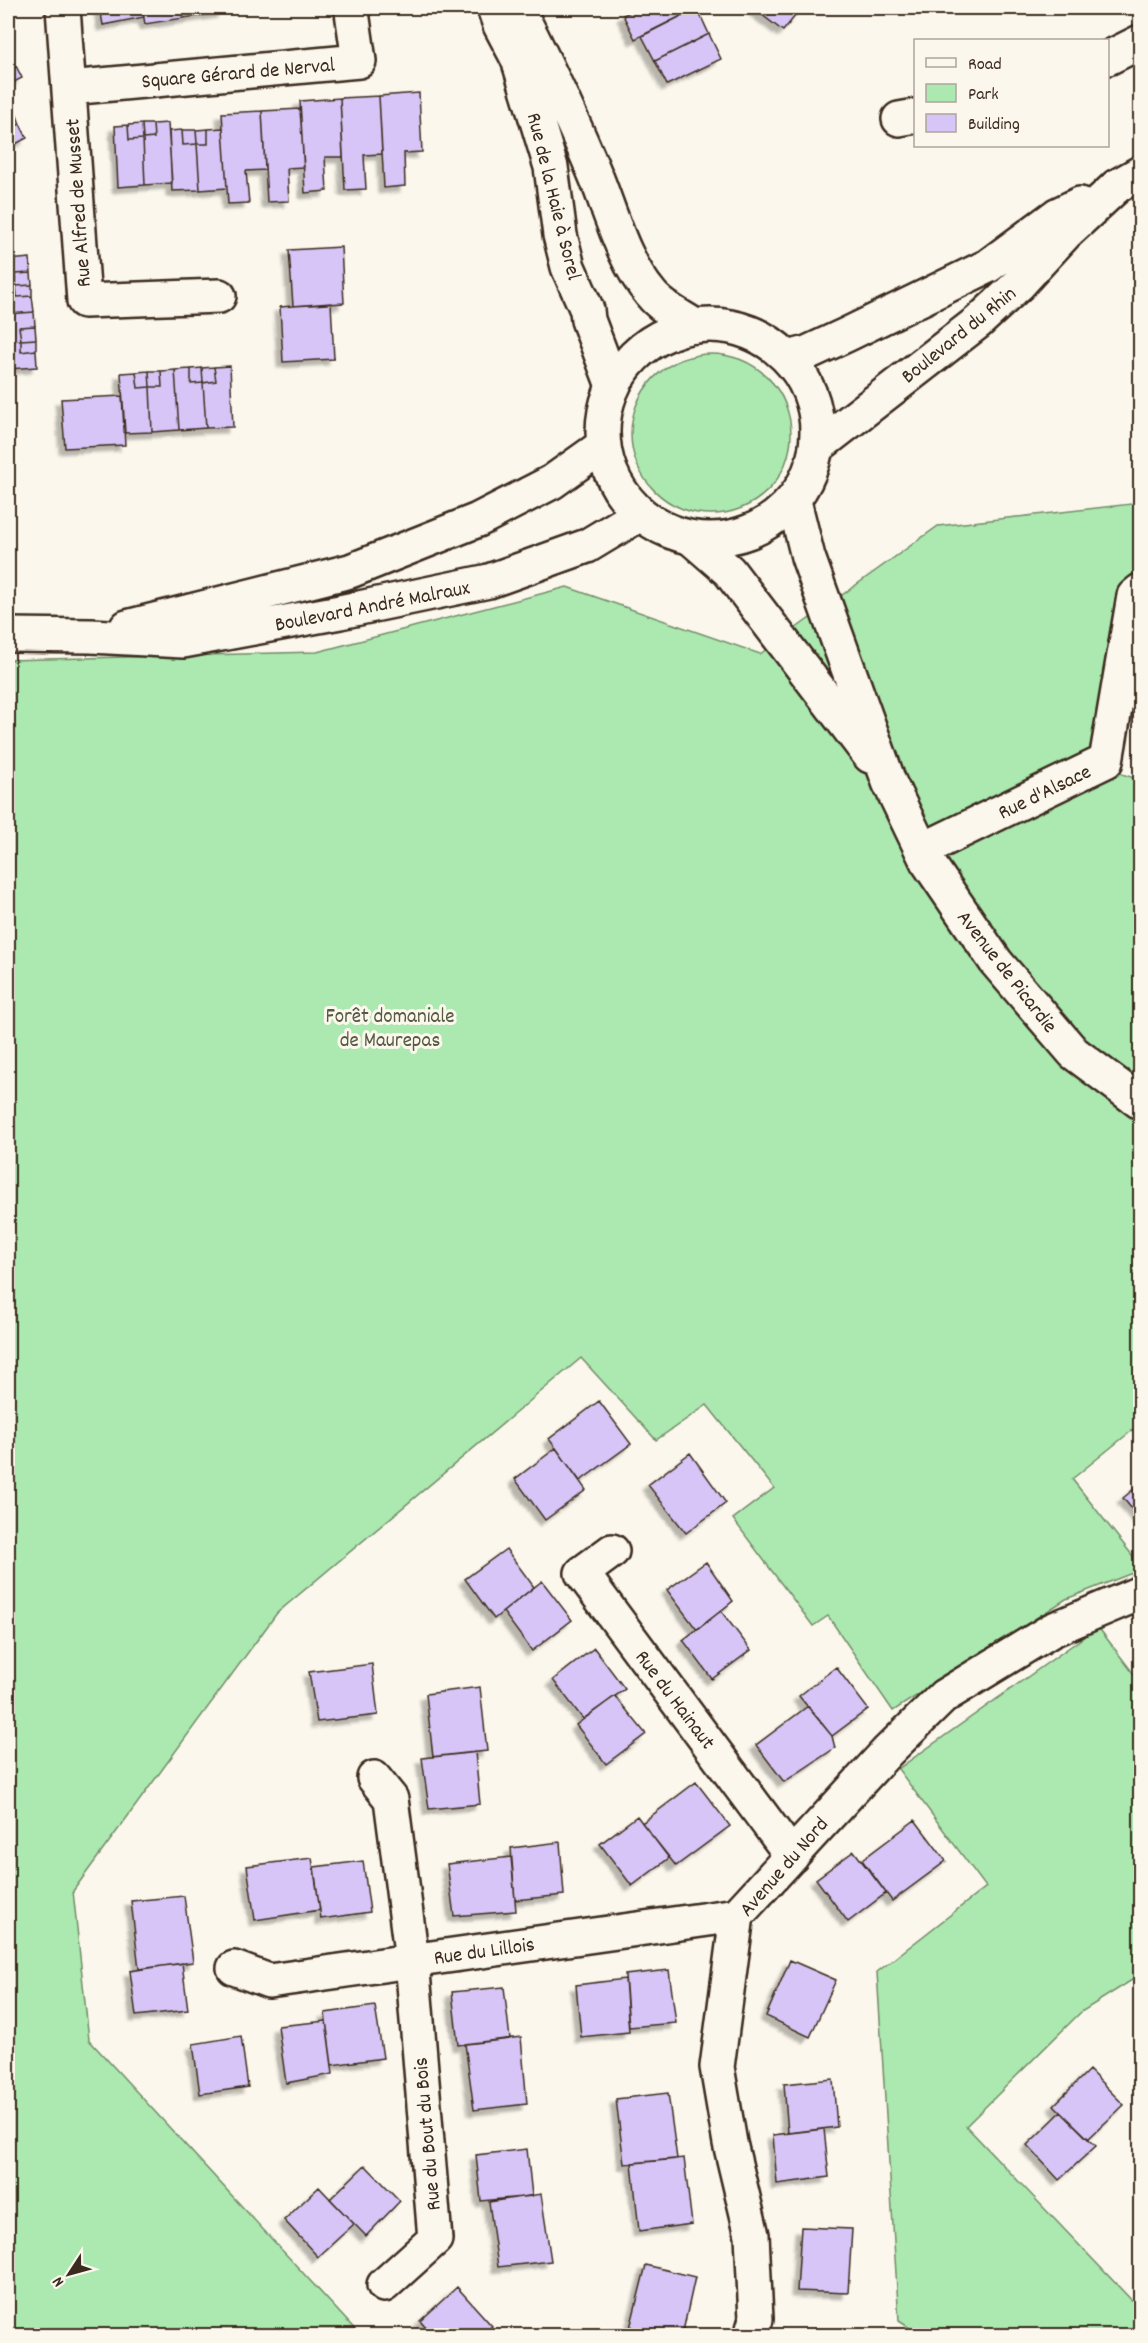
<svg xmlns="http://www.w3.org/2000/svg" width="1148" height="2343" font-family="Dekko,sans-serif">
	<defs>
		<filter id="shadow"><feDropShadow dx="-5.5" dy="5.5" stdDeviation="1.5" flood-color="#0004"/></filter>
	</defs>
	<rect width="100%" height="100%" fill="#fbf7ec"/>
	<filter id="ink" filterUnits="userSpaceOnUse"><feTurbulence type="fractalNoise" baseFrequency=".0167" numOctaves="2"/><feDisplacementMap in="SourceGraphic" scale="12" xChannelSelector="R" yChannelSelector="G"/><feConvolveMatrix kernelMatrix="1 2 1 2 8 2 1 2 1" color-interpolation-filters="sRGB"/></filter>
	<g filter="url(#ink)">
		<path fill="#abe9b0" stroke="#738a67" stroke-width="1.5" d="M631 434a80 80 0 1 1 160 0a80 80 0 1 1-160 0Z
			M1140,503v184l-24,85 24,8v644l-68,55 68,86v5l-74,29 -173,112 -65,-95 -15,10 -80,-107 41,-31 -67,-83 -51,35 -75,-82 -304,255 -204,278 16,149 271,295h-352v-1675l309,-8 250,-65 193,67 178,-128z
			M1098,1627l42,55v293l-59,37 -115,114 174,183v26h-229l2,-5 -14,-9 -22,-349 109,-85 -88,-118z"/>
		<path fill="#d6c5f6" stroke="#3b2a1e" stroke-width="1.5" filter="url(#shadow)" d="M100,8h42l2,9 -41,8z
			M142,8h40l2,10 -39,6z
			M182,8h40v4l-38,6z
			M638,8h49l2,4 -54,27 -12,-24z
			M697,8l12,26 -54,27 -13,-25z
			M753,8h44l3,2 -17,21z
			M709,34l12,25 -54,26 -12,-24z
			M16,66l6,12 -14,7v-15z
			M419,93l3,59 -18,1 1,33 -21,2 -5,-92z
			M379,96l3,58 -18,1 2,34 -21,1 -5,-92z
			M340,98l3,59h-18l2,34 -22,2 -5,-92z
			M300,109l4,58 -17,1 2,33 -22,1 -5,-91z
			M262,111l3,59 -19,1 3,32 -21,1 -6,-91z
			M16,113l4,11 -11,5 -1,-12z
			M168,123l4,60 -27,2 -2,-46 11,-1 -1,-14z
			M20,124l7,14 -19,10v-23l1,4z
			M142,124l1,15 -14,1 -1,-15z
			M142,124h11l1,14 -11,1z
			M128,125l1,15 14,-1 2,46 -27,2 -3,-61z
			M223,128l4,60 -27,2 -3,-46h11v-15z
			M208,129v15h-11l-1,-14z
			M182,130h14l1,14 -14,1z
			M182,130l1,15 14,-1 3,46 -28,1 -3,-60z
			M341,247l3,56 -51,3 -4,-56z
			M30,258l1,15 -16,1 1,12h-8v-26z
			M31,273l1,12 -16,1 -1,-12z
			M32,285v11l-15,1 -1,-11z
			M8,286h8l1,11 15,-1 2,16 -26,2z
			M331,303l3,56 -51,3 -3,-55z
			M34,312l1,14 -16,1 2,13 -13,1v-27z
			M35,326l1,13 -15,1 -2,-13z
			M36,339v11l-15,2v-12z
			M21,340v12l15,-2 1,17 -29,2v-28z
			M230,366l3,61 -27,1 -3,-45 13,-2 -2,-14z
			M214,367l2,14 -13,2 -1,-15z
			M202,368l1,15 -12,1v-15z
			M191,369v15l12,-1 3,45 -27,2 -4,-60z
			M175,370l4,60 -27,2 -2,-45h12l-1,-16z
			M149,371l1,16 -12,1 -2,-16z
			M149,371h12l1,16h-12z
			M136,372l2,16 12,-1 2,45 -27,1 -4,-60z
			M122,396l3,49 -60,3 -4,-49z
			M599,1401l32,43 -51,37 -31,-42z
			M556,1448l30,42 -41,30 -30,-41z
			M690,1453l36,50 -40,30 -38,-48z
			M1140,1484v35l-17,-21z
			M506,1549l28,38 -40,32 -29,-40z
			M706,1562l27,39 -36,29 -30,-40z
			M542,1581l30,39 -40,31 -29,-39z
			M721,1611l30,39 -39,29 -29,-39z
			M594,1648l31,41 -42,30 -30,-39z
			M372,1664l6,51 -61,7 -8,-50z
			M836,1667l32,42 -36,27 -33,-40z
			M480,1687l7,64 -54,6 -7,-63z
			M615,1696l31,38 -40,30 -30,-39z
			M808,1706l24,30 3,12 -51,34 -28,-37z
			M475,1752l5,52 -51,5 -7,-51z
			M696,1782l34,44 -54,40 -34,-43z
			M637,1816l32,42 -37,28 -32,-42z
			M915,1820l31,41 -54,40 -30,-41z
			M560,1842l4,53 -49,5 -4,-52z
			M854,1851l32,42 -38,29 -32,-43z
			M511,1857l5,54 -62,5 -7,-52z
			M312,1858l8,52 -65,10 -8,-54z
			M363,1861l7,51 -49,7 -7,-52z
			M184,1896l9,66 -54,7 -8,-68z
			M790,1960l46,20 -26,57 -44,-21z
			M182,1963l6,47 -52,6 -6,-45z
			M669,1970l7,53 -47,4 -4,-52z
			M625,1979l4,53 -48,5 -5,-52z
			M504,1987l6,52 -52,6 -6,-53z
			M375,2006l8,52 -51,7 -7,-52z
			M326,2021l7,53 -47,9 -8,-57z
			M241,2036l7,51 -48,7 -7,-50z
			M521,2037l6,67 -53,6 -9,-66z
			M1089,2070l35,35 -36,34 -34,-34z
			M833,2079l4,48 -49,6 -4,-49z
			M668,2093l9,66 -53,5 -8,-65z
			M1061,2112l35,34 -37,34 -32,-35z
			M824,2129l5,48 -52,7 -4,-49z
			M527,2149l5,47 -51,5 -5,-46z
			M684,2158l8,66 -53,7 -7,-68z
			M365,2165l35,36 -34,35 -36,-37z
			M319,2187l35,37 -36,33 -34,-37z
			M541,2194l10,67 -53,6 -9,-65z
			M801,2227l51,2 -4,64 -51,-2z
			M646,2265l49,12 -13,59h-20l-32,-8z
			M457,2287l35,39 -10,10h-49l-13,-15z"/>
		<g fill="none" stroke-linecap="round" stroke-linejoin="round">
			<defs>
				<path id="minor" d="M63,8l21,293 135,-5
					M494,8l6,17 18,34 33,108 9,68 8,32 19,43 1,10 25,66
					M515,8l7,9c27,53 52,106 75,162 15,38 27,83 54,115 11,14 29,22 44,32
					M1108,58l32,-16
					M69,88l290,-27 -7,-49
					M899,119l17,-3
					M1117,186l23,-13
					M794,501l14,56 81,225 38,79 69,101 78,91 66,49
					M691,538l38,33 141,185
					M922,850l184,-89 28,-165 6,-5
					M612,1551l-30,22 210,283
					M374,1778l17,21 21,161 23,279 -51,46
					M234,1968l35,13 468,-66
					M751,2336l5,-17 -4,-84 -22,-92 -13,-76 20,-152 150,-163 57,-56 108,-66 88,-37"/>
				<path id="tertiary" d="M603 432a107 107 0 1 1 214 0a107 107 0 1 1-214 0Z
					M788,358l19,-5 39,-18 142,-69 69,-51 23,-11
					M817,447l161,-125 40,-37 47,-51 52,-48
					M127,627l223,-56 128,-51 74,-38 52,-37
					M8,635l83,1 92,5 157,-29 149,-31 98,-35 53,-32"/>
			</defs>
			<use href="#minor" stroke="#3b2a1e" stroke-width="38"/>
			<use href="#tertiary" stroke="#3b2a1e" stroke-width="38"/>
			<use href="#minor" stroke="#fbf7ec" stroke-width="33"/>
			<use href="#tertiary" stroke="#fbf7ec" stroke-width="33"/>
		</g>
	</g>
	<g text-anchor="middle" stroke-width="6" stroke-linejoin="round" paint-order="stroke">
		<g font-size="21" fill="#3b2a1e" stroke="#fbf7ec">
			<text transform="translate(238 72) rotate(-5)" y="7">Square Gérard de Nerval</text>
			<text transform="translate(555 196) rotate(76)" y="7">Rue de la Haie à Sorel</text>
			<text transform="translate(77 203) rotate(-94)" y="7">Rue Alfred de Musset</text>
			<text transform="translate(958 334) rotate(-39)" y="7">Boulevard du Rhin</text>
			<text transform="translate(372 605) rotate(-11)" y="7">Boulevard André Malraux</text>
			<text transform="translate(1044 791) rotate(-26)" y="7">Rue d'Alsace</text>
			<text transform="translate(1008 971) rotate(52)" y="7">Avenue de Picardie</text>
			<text transform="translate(676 1699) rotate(53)" y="7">Rue du Hainaut</text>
			<text transform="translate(783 1866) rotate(-49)" y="7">Avenue du Nord</text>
			<text transform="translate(484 1950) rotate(-8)" y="7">Rue du Lillois</text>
			<text transform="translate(426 2134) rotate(-95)" y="7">Rue du Bout du Bois</text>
		</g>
		<g font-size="21" fill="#575a42" stroke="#fbf7ec">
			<text x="390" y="1022">Forêt domaniale<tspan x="390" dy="24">de Maurepas</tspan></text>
		</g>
	</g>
	<rect width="1148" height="2343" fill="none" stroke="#fbf7ec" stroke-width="30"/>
	<rect x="15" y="15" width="1118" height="2313" fill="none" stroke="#3b2a1e" stroke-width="2" filter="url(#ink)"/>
	<rect x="914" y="39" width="195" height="108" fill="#fbf7ec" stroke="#aea59a" stroke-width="1.5"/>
	<rect x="926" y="58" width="30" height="9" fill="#fbf7ec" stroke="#aea59a" stroke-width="1.5"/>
	<text x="968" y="69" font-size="18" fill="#3b2a1e">Road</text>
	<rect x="926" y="84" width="30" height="18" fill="#abe9b0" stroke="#aea59a" stroke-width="1.5"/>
	<text x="968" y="99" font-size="18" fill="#3b2a1e">Park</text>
	<rect x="926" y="114" width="30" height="18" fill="#d6c5f6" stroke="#aea59a" stroke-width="1.5"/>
	<text x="968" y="129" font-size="18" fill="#3b2a1e">Building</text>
	<g transform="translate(69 2274) rotate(234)" stroke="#fbf7ec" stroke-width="4.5" paint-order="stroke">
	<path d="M0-4.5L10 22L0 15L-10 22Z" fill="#3b2a1e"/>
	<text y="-9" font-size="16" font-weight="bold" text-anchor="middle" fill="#3b2a1e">N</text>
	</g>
</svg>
